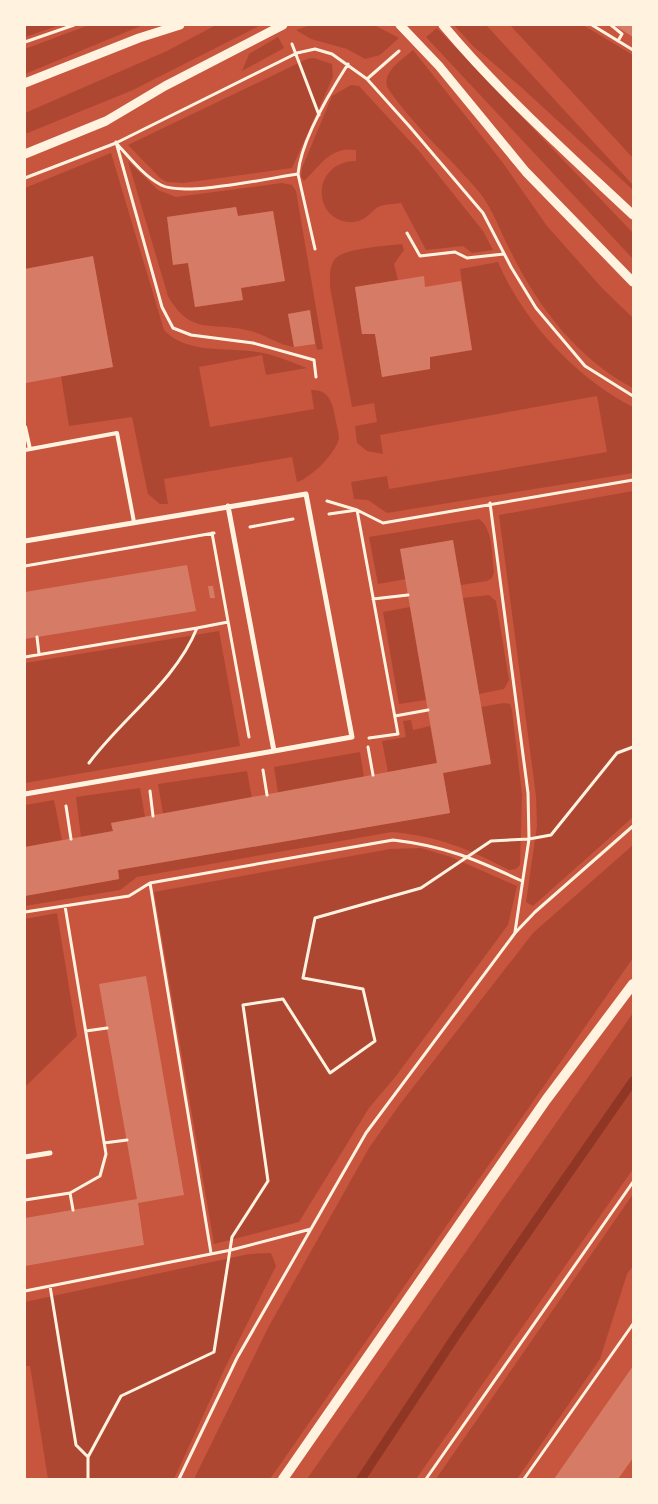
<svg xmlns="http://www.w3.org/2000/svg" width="658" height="1504" font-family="'DM Sans',sans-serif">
	<rect width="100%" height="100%" fill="#c8553d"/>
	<path fill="#ae4732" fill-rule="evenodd" d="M25,25h35l-35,12z
		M89,25h54l-118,49v-25z
		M216,25h45l-128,65 -108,44v-21l142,-62z
		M311,25h63l25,13 -19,17 -15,4 -18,-10 -36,-10 -15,-9z
		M454,25h32l147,160v5l-112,-103 -48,-41z
		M510,25h73l50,30v103z
		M437,28l196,205v26l-207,-222z
		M278,37l6,11 -42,23 7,-17z
		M413,50l90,113 44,63 55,62 31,30v70c-54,-28 -95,-81 -121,-134 -11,-20 -18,-43 -32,-61 -30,-36 -67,-67 -93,-106 -4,-16 15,-27 26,-37z
		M314,58l18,6 1,13 -41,91 -109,15 -16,-1 -7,-4 -32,-33 179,-86z
		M351,85l8,1 60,65 64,80 10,19 -21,3 -9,-7 -37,4 -25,-47c-7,1 -17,1 -23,4 -9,6 -13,15 -26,15 -40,0 -42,-60 4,-61v-11c-26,-4 -35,15 -52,31l-3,-4 1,-9 30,-72z
		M111,153l53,177c24,26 67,16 99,23 15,3 30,10 44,15l-41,7 -4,-20 -63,12 11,60 104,-18 -3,-19c20,-1 22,16 25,32 1,5 3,12 3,16 -2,14 -29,41 -42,44l-5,-25 -128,22 4,25h-8l-12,-10 -16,-77 -63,9 -8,-50 52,-9 -20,-110 -68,12v-81z
		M128,161l30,29 18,7 106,-14 10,2 4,6 27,158 -6,1 -8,-39 -21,3 6,33c-15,-2 -28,-12 -43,-16 -38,-10 -60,6 -83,-35zM236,207l2,9 35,-5 11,70 -43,7 1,12 -47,7 -7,-44 -15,1 -6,-47z
		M402,244l2,6 -10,14 4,16 -43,7 7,47h13l7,43 48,-8v-12l42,-7 -12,-81 38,-7c25,59 78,116 135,145v66l-246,40 -19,-13 -14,-1 -3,-17 36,-6 2,13 218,-37 -10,-56 -217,39 3,19 -16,-3 -10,-8 -2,-17 22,-4 -3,-19 -22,4 -22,-120c0,-8 -1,-19 4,-27 8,-12 53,-14 68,-16z
		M633,491v326l-100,89 -7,-4 11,-76 -1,-30 -37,-281z
		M479,519c14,9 13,37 15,53l-2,6 -5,3 -26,4 -9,-45 -51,9 5,30 -28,5 -9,-47z
		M489,595l7,6 13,79 -5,9 -25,5 -16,-96z
		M410,607l16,93 -27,4 -16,-92z
		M219,631l21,115 -215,37v-120z
		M504,703l6,1 2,6 10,85 -2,70 -4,4 -7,1c-40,-21 -72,-34 -117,-38l-255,45 -17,13 -95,16v-10l94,-17 -1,-9 332,-57 -7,-40 48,-9 -10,-57z
		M411,720l2,10 17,-4 7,37 -49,9 -6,-31 24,-4 -3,-16z
		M360,752l4,25 -86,16 -4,-26z
		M247,771l5,27 -89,16 -5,-30z
		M140,788l5,29 -34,7 2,7 -32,6 -5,-40z
		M54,800l8,40 -37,7v-42z
		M633,845v113l-363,521h-76l75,-153 100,-178 31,-44 133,-171z
		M421,848l30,9 66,29 -9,39 -112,151 -27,32 -70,114 -85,22 -60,-352 236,-43z
		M57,913l20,123 -52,51v-168z
		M633,1013v156l-217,310h-109z
		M633,1194v72l-6,8 -27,85 -83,120h-81z
		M271,1253l5,13 -52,104 -50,109h-126l-18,-113h-5v-64l224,-48z"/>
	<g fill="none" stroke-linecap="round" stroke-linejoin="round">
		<path stroke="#8f3625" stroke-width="9" d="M361,1479l96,-145 176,-253"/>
	</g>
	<path fill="#d67c66" d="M614,25h19v12z
		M236,207l2,9 35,-5 12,70 -44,7 2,12 -48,7 -7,-44 -15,2 -6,-48z
		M93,256l20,111 -87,16 -1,-114z
		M424,276l1,11 36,-6 11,69 -42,7v12l-48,8 -7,-43h-13l-7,-47z
		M310,310l5,34 -21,3 -6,-33z
		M453,540l38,224 -48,9 7,40 -332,57 1,9 -94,17v-49l88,-16 -2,-8 326,-60 -37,-214z
		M187,565l9,46 -171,28v-47z
		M208,586h5l2,12h-5z
		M146,976l38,219 -46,8 6,42 -119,21v-48l112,-19 -38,-215z
		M633,1366v92l-15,21h-64z"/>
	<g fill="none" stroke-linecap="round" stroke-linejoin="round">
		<path stroke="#fff3e0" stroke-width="3" d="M592,25l41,25
			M611,25l11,9 -4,7
			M25,42l49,-17
			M292,44l27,71
			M367,79l32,-28
			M116,142l46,165 11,21 18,7 62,8 61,17 2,17
			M117,144c13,14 27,32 44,41 22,12 109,-7 137,-11
			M25,178l91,-35 181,-90 18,-4 17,5 35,25 43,48 73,86 28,54 25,41 49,58 48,30
			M407,233l13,23 35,-4 12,6 37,-4
			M315,249l-17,-75c3,-34 32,-82 50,-110
			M327,501l30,9 26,13 250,-43
			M490,503l38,290 1,46 -14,93
			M329,514l28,-4 41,224 -29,4
			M250,527l43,-8
			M212,533l37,204
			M25,566l189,-33
			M373,599l35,-4
			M37,637l2,17
			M25,657l172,-29
			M395,716l33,-6
			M368,747l5,28
			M89,763c34,-46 86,-81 108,-135l31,-6
			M263,770l4,25
			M150,791l3,25
			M66,806l5,33
			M150,883l61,370
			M25,912l104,-16 21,-13 243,-43c52,6 82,19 129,41
			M86,1031l21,-3
			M104,1143l23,-3
			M70,1193l3,17
			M25,1200l45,-7 30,-17 6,-22 -41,-248
			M50,1286l26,159 12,12
			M25,1291l206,-41 80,-21
			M88,1479v-22l33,-61 93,-44 18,-115 36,-56 -25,-176 40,-6 47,74 45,-32 -12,-52 -60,-11 12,-60 106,-30 70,-47 38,-2 22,-4 66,-82 16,-6
			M179,1479l58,-121 129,-225 149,-200 20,-21 98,-86
			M426,1479l207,-297
			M524,1479l109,-155"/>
		<path stroke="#fff3e0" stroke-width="4" d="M25,427l5,22
			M25,450l92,-17 17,89"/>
		<path stroke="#fff3e0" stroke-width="5" d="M25,541l281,-47 46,243 -78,14 -46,-245
			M25,794l249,-43
			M25,1157l25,-4"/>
		<path stroke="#fff3e0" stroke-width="9" d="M400,25l39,41 87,106 107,110
			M443,25c58,69 125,129 190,190
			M25,83l114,-45 41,-13
			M25,154l81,-33 59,-35 118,-61"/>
		<path stroke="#fff3e0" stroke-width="10" d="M283,1479l263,-379 87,-116"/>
	</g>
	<rect width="658" height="1504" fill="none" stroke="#fff3e0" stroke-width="52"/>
</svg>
